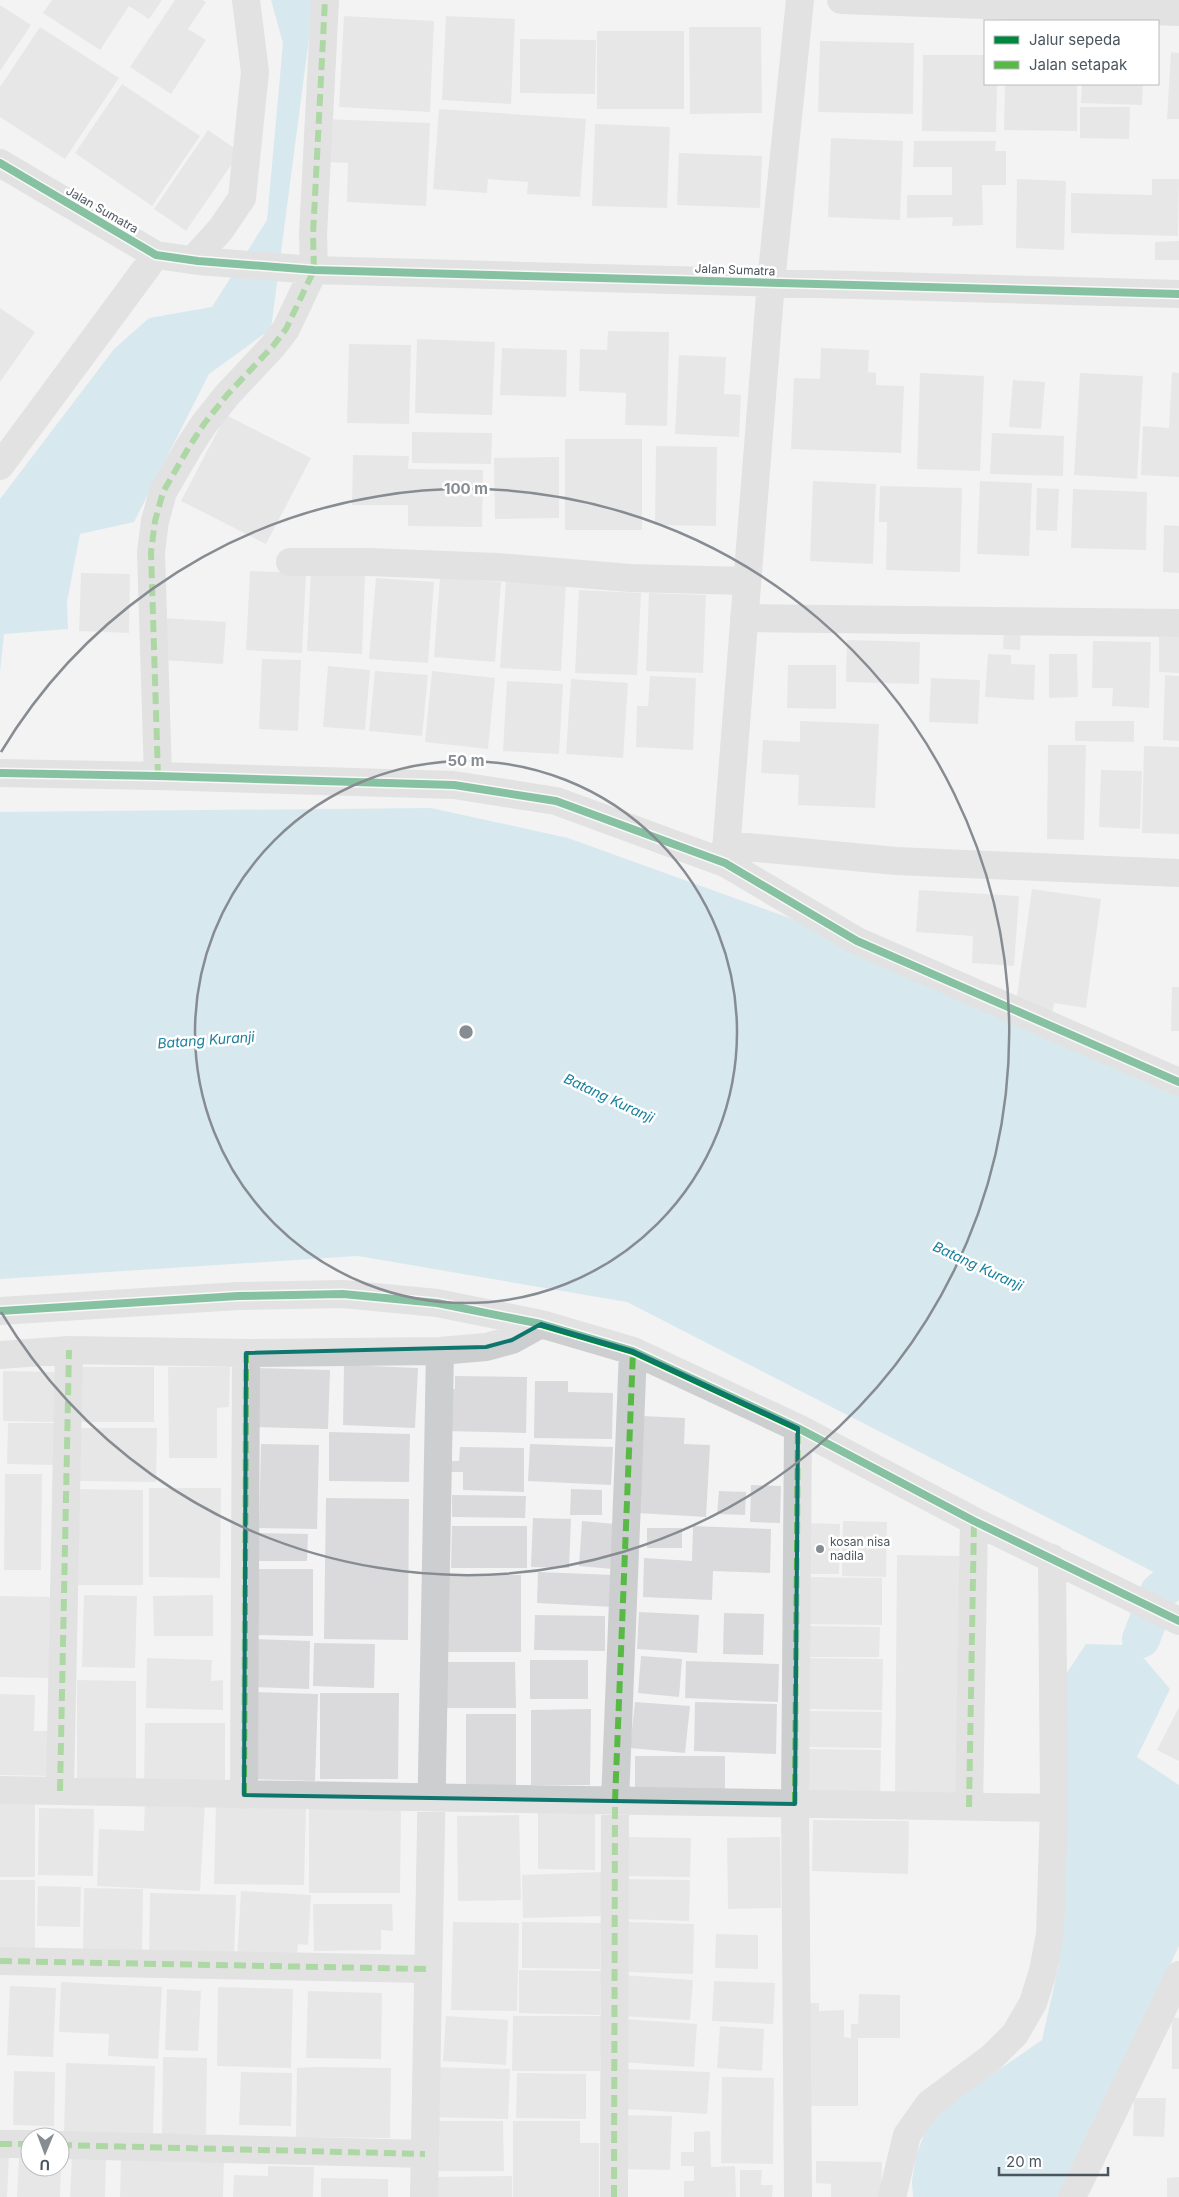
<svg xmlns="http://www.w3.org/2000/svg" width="1179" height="2197" font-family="Inter,sans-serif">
	<rect width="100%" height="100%" fill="#f4f3f3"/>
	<path fill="#b3deea" d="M271,0h43l-43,329 -62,45 -75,148 -54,12 -13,68 1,27 -64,5 -4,38v-173l114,-150 35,-31 63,-11 55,-87 16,-177z
		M431,808l137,30 285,103 326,152v492l-552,-283 -269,-46 -358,23v-467z
		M1159,1592l-18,63 29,34 -33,68 42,28v161l-119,251h-147l-1,-16 4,-25 8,-21 18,-26 100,-69 17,-76 3,-284 24,-36 36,1z"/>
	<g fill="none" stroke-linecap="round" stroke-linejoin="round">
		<path stroke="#b3deea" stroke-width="38" d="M1141,1639l18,-47 20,-17"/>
	</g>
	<path fill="#dadadc" d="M52,0h110l-13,19 -20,-13 -29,44 -57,-37z
		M175,0h27l4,2 -18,27 18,11 -35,54 -41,-27z
		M0,5l31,20 -31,46z
		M344,16l90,5 -4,91 -91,-5z
		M446,16l69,3 -4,85 -69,-4z
		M40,27l79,51 -54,81 -65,-42v-30z
		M689,27h72l1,86 -72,1z
		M597,31h87v78h-87z
		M520,39l76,1 -1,54 -75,-1z
		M820,41l94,2 -1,71 -95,-2z
		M1171,52l8,1v66h-12z
		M923,55h62v29h12l-1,48 -74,-1z
		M122,84l78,52 -48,70 -77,-53z
		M1005,84h72v47l-73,-1z
		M1082,84h61l-1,21 -61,-2z
		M1080,107h50l-1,32 -49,-1z
		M439,109l147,10 -6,78 -53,-3 1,-12 -40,-3 -1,14 -54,-4z
		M324,119l106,4 -4,83 -79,-4 1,-39 -25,-1z
		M595,124l75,3 -3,81 -75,-2z
		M208,130l32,22 -54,79 -32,-22z
		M831,138l72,3 -3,79 -72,-3z
		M914,141h82l-1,10h11v34h-24l1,40 -31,1 1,-9 -46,1v-23h45v-28h-39z
		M679,153l83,3 -2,52 -83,-3z
		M1017,179l49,2 -2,69 -48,-2z
		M1152,179h27l-1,57 -107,-3v-40l81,2z
		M1179,241v19h-24v-18z
		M0,308l35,24 -35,50z
		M608,331l61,1 -2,94 -42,-1 1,-32 -47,-2 1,-42 27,1z
		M417,339l78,3 -3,73 -77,-2z
		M349,344l62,1 -2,79 -62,-1z
		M502,348l65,2 -1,47 -66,-2z
		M821,348l48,2 -1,22 8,1v12l28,1 -3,67 -110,-4 3,-71 26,1z
		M679,355l47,2 -2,37 17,1 -2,42 -64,-3z
		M1172,372l7,1v104l-38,-2 2,-49 26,2z
		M920,373l64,3 -4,95 -63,-2z
		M1080,373l63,3 -6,103 -63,-4z
		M1013,380l32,2 -4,47 -32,-2z
		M226,415l85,43 -45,86 -85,-43z
		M412,432l80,1 -1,31 -79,-1z
		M992,433l72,3 -1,40 -73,-2z
		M565,439h77v91h-77z
		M656,446l61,1 -1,79 -61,-1z
		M353,455l56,1 -1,13 75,1 -1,57 -74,-1v-21h-56z
		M559,457v61l-64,1 -1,-61z
		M813,481l63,3 -3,80 -63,-3z
		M980,481l52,2 -3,73 -52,-2z
		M880,486l82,2 -2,84 -74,-2 1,-48h-8z
		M1037,488l22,1 -2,42 -21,-1z
		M1073,489l74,3 -1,58 -75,-2z
		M1164,525l15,1v47l-16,-1z
		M311,570l54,3 -3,81 -55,-3z
		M250,571l56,2 -4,80 -56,-3z
		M81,573l49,1 -1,59 -50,-2z
		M440,577l61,5 -6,80 -61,-5z
		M376,578l58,4 -6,81 -59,-4z
		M506,580l60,3 -5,88 -61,-3z
		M579,590l62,3 -4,82 -62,-2z
		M649,593l57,2 -3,78 -57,-2z
		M164,618l62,4 -3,42 -61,-4z
		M1004,627l17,1 -1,22 -17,-1z
		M1159,637h20v36l-20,-1z
		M847,640l73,2 -1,42 -73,-2z
		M1093,641l58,1 -2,66 -37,-2 1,-18h-21z
		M988,654l23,1v9l24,1 -1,35 -49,-3z
		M1049,654h28l1,43 -29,1z
		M262,659l39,1 -3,71 -39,-2z
		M788,665h48v44l-49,-1z
		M328,666l42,4 -5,60 -42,-3z
		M375,671l53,4 -6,61 -53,-5z
		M432,671l63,7 -7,71 -63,-7z
		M1165,675l14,1v65l-16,-1z
		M650,676l46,2 -3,72 -57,-3 1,-41h11z
		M931,678l49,2 -2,44 -49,-2z
		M571,679l57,4 -5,75 -57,-4z
		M507,681l56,3 -4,70 -56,-3z
		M800,721l79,3 -4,84 -77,-3 1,-30 -38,-2 2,-33 37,2z
		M1075,721h59v21l-59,-1z
		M1048,745h38l-2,95 -37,-1z
		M1144,746l35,1v87l-37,-1z
		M1101,770l41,1 -2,58 -41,-2z
		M1032,889l69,10 -15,109 -32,-5 -2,12 -37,-5z
		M919,890l100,6 -5,70 -42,-3 1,-27 -57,-4z
		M1172,987h7v44h-8z
		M344,1365l74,3 -3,60 -72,-3z
		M75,1367h79v55h-78z
		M168,1367h62l-1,40 -12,1v50h-48z
		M256,1368l74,2 -2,59 -73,-2z
		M3,1371l52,1v50l-52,-1z
		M455,1376l72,1 -1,56 -81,-2v-42h10z
		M535,1381h33v11l45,1 -1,46 -78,-1z
		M642,1416l43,2 -1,26 26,1 -4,72 -69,-4z
		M8,1423h47v42l-48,-1z
		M79,1428h78l-1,54 -78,-1z
		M329,1432l81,2 -1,48 -80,-1z
		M261,1444l58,1 -2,84 -58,-1z
		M530,1444l83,3 -2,38 -83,-4z
		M460,1447l64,1v44l-61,-2v-18h-12v-11h8z
		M5,1474h37l-1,96h-37z
		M751,1485l30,1 -1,37 -30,-1z
		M149,1488h72l-1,90 -71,-1z
		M72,1489l71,1v95h-72z
		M571,1489l31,1v25h-32z
		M719,1491l27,1 -1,23 -28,-1z
		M452,1495l74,1 -1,22 -73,-1z
		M326,1498l83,1 -1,141 -84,-1z
		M533,1518l38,1 -2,49 -38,-1z
		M582,1521l33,3 -3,45 -33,-3z
		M843,1521l44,1 -1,55 -44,-1z
		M802,1523l38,1 -1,50h-38z
		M452,1526h75v42h-76z
		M693,1526l78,3 -1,44 -57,-2 -1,29 -69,-3 1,-39 48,3z
		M647,1528h35v20h-35z
		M255,1533l53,1 -1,27h-52z
		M897,1555l67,1 -2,237 -67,-1z
		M250,1569h63v67l-63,-1z
		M538,1572l76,3 -1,32 -76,-4z
		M442,1575h79v77h-79z
		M803,1577l79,1v47l-79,-1z
		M84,1595l53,1 -2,72 -53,-1z
		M213,1595v41h-59l-1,-40z
		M0,1596l55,1 -3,81 -52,-1z
		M639,1612l60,3 -2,38 -60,-4z
		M724,1613l40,1 -1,41 -40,-1z
		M535,1615l70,1v35l-71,-1z
		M803,1626l77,1 -1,30h-76z
		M252,1639l58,2 -1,48 -58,-2z
		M314,1643l61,1 -1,44 -61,-2z
		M641,1656l41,3 -3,38 -41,-4z
		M147,1658l65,2 -1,21 12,-1v30l-77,-2z
		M800,1658l83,1 -1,51 -82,-1z
		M530,1660h58v39h-58z
		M686,1661l93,3 -1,38 -93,-4z
		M444,1662h71l1,46h-72z
		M77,1680l59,1v103l-59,1z
		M255,1692l63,2 -3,87 -63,-2z
		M320,1693h79l-1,86h-78z
		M0,1694l35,1 -1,36h18l-1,45 -51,-1z
		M635,1702l55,4 -5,47 -55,-5z
		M695,1702l82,2 -1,50 -82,-3z
		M1179,1707v54l-22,-11z
		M591,1709l-1,76h-59v-75z
		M809,1711l73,1 -1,36 -73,-1z
		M466,1714h50v71h-50z
		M145,1723h80v64l-81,-1z
		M807,1749l74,1 -1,49 -73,-1z
		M635,1756h90v41h-90z
		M0,1797l35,1v79h-35z
		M145,1799l60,3 -5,89 -103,-5 2,-57 45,2z
		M216,1804l90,1 -2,80 -90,-1z
		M39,1808l55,1 -1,67 -55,-1z
		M309,1809h92l-1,84h-91z
		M538,1812h57v58l-57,-1z
		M519,1815l2,85 -63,1 -1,-85z
		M813,1820l96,1 -1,53 -96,-3z
		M626,1837l65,1 -1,39 -64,-1z
		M780,1837l1,71 -53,1 -1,-71z
		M601,1872l2,44 -80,2 -1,-43z
		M618,1879l72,1 -1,41 -72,-2z
		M0,1880h35v71l-35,-1z
		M38,1886l43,1 -1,40 -43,-1z
		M84,1888l59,1 -1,66 -59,-1z
		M241,1891l70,4 -3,50 -10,-1 -2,20 -59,-3z
		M150,1893l86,2 -2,66 -85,-2z
		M313,1904h79l1,27 -12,-1v20l-67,1z
		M453,1922l66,1 -2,88 -66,-1z
		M522,1922l79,1 -1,46 -78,-1z
		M628,1922l66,2 -1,50 -65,-2z
		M716,1934l42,1v34l-43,-1z
		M519,1970l82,1 -1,44 -81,-2z
		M623,1975l70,5 -3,40 -69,-4z
		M714,1981l61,2 -2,41 -61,-3z
		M61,1982l101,5 -4,72 -50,-3 1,-22 -50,-2z
		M10,1986l46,2 -3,69 -46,-2z
		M218,1987l75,2 -2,79 -74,-2z
		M167,1989l34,2 -3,60 -33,-1z
		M308,1991l74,2 -1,66 -75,-1z
		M859,1994l41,1v43h-42v68h-55l1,-103h15v8l25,-1v27l7,1v-14h7z
		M446,2016l62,4 -2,45 -63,-4z
		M513,2016h88l-1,55h-88z
		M1172,2017l7,1v51h-7z
		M623,2019l74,5 -3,43 -74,-5z
		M720,2026l44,3 -2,42 -45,-3z
		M163,2057l44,1 -1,76h-44z
		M66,2063l89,3 -2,70 -89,-2z
		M317,2067l74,1 -1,70 -94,-1 1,-69z
		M429,2067l81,2 -2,50 -79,-2z
		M628,2069l82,3 -3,42 -81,-5z
		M14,2071l41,1 -1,54 -41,-1z
		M241,2072l51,1 -1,53 -52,-1z
		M517,2073l69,1v45l-70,-1z
		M722,2077l52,1 -1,86 -52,-1z
		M1134,2098h32l-2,39 -31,-1z
		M621,2115l51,1 -2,54 -51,-1z
		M429,2121h74l1,50h-75z
		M513,2121h67v22h19v54h-86z
		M710,2131l1,36 24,-1 1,31h-52v-16h10v-15h-13v-14h13v-20z
		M0,2155l9,1 -2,41h-7z
		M72,2155l34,1 -1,41h-35z
		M121,2156l103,2 -1,39h-103z
		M19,2158l11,1v8h31l-1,30h-43z
		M816,2161l66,1 -1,35h-50v-13l-15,-1z
		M268,2166l46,1 -1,30h-80l1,-22 34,1z
		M740,2170h22l-1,15h12l-1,12h-32z
		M512,2176v21h-82v-20z
		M1179,2177v20h-12v-19z
		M321,2178l67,1v18h-67z"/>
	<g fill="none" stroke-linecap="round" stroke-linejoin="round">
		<path stroke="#cdced0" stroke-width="28" d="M841,0l338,12
			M0,163l156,92 42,6 116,9 865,24
			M193,260l28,-31 21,-31 13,-126 -9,-72
			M0,466l156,-211
			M290,562h79l128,5 133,11 116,3
			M744,618l435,5
			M0,773l158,3 296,9 102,16 169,62 132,78 322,141
			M158,776l-7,-224 4,-31 8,-29 26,-45 15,-23 23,-29 46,-49 13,-17 28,-59 -1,-35 12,-235
			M726,845l170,16 283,12
			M725,863l46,-581 29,-282
			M0,1311l238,-15 105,-2 94,9 104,21 92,27 165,77 176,93 205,100
			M0,1355l69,-5 177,3 194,-2 46,-4 26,-7 29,-16
			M0,1790l1054,18
			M60,1791l9,-441
			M244,1795l2,-442
			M969,1807l5,-286
			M0,1961l428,8
			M0,2144h30
			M60,2145l365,9
			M424,2197l16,-846
			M614,2197l1,-396 18,-450
			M798,2197l-3,-393 3,-376
			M892,2197l15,-62 22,-31 63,-47 23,-23 18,-31 10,-32 7,-37 4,-126 -2,-250
			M1072,2197l107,-222"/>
		<path stroke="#58b947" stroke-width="6" stroke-dasharray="12 6" stroke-linecap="butt" d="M158,776l-7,-224 4,-31 8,-29 26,-45 15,-23 23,-29 46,-49 13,-17 28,-59 -1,-35 12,-235
			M60,1791l9,-441
			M244,1795l2,-442
			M795,1804l3,-376
			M969,1807l5,-286
			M0,1961l428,8
			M0,2144h30
			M60,2145l365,9
			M614,2197l1,-396 18,-450"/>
		<defs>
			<path id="cycleway" d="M0,163l156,92 42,6 116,9 865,24
				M0,773l158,3 296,9 102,16 169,62 132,78 322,141
				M0,1311l238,-15 105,-2 94,9 104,21 92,27 165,77 176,93 205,100"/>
		</defs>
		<use href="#cycleway" stroke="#fff" stroke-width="11"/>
		<use href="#cycleway" stroke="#00873e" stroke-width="8"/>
	</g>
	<path d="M0 0H1179V2197H0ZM541,1324l92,27 165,77 -3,376 -551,-9 2,-442 240,-6 26,-7z" fill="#f4f3f3" fill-opacity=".55" fill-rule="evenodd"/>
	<path fill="none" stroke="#0f766e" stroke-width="4" stroke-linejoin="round" d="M541,1324l92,27 165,77 -3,376 -551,-9 2,-442 240,-6 26,-7z"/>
	<g fill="none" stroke="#868c92" stroke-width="2.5">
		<circle cx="466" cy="1032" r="271"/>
		<path d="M1 752A543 543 0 1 1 1 1312"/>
	</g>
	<circle fill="#868c92" stroke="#fff" stroke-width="2" cx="820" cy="1549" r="5"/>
	<g text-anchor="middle" stroke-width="5" stroke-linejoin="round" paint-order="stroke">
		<g font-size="12" fill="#4b555e" stroke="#fff">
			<text transform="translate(102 210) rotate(30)" y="4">Jalan Sumatra</text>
			<text transform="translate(735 270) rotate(2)" y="4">Jalan Sumatra</text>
		</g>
		<g font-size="12" fill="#4b555e" stroke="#fff" text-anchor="start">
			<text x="830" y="1546">kosan nisa<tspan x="830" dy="14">nadila</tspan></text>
		</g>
		<g font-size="14" font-style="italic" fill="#18809e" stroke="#fff">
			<text transform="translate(206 1040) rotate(-4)" y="5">Batang Kuranji</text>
			<text transform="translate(609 1098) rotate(25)" y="5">Batang Kuranji</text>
			<text transform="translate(978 1266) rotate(25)" y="5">Batang Kuranji</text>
		</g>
	</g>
	<circle cx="466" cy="1032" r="8" fill="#868c92" stroke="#fff" stroke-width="2.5"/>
	<g font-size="15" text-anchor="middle" font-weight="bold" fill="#868c92" stroke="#fff" stroke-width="5" stroke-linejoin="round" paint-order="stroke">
		<text x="466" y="494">100 m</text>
		<text x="466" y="766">50 m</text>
	</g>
	<rect x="984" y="20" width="175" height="65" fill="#ffffff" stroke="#b7bbbf"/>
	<rect x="994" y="36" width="25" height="8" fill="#00873e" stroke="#b7bbbf"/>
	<text x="1029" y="45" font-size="15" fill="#4b555e">Jalur sepeda</text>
	<rect x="994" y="61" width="25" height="8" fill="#58b947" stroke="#b7bbbf"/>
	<text x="1029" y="70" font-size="15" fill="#4b555e">Jalan setapak</text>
	<g transform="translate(45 2152) rotate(181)"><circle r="24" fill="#ffffff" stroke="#b7bbbf"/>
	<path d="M0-4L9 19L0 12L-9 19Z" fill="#868c92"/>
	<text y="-8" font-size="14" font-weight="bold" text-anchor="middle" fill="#4b555e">U</text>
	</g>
	<path d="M999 2167v8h109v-8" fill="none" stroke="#4b555e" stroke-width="2.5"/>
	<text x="1006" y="2167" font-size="15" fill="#4b555e" stroke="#ffffff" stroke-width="4" paint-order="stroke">20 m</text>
</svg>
